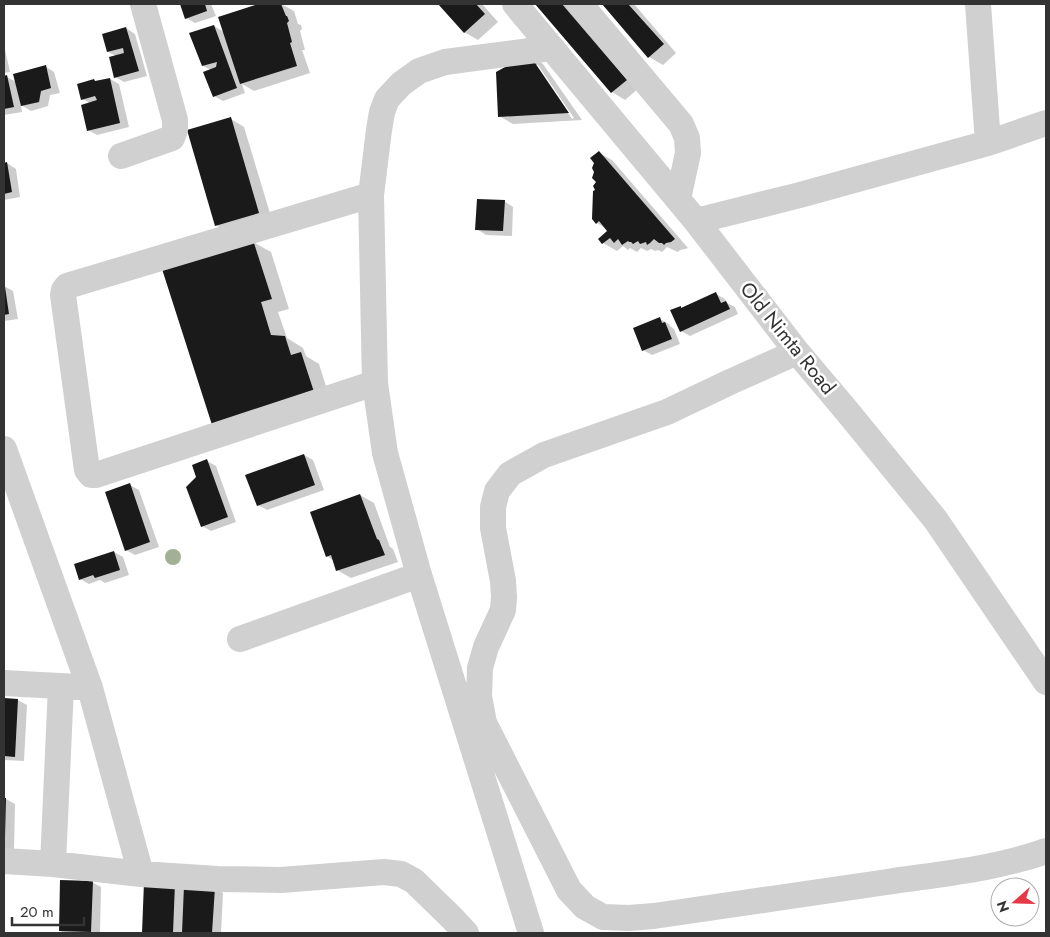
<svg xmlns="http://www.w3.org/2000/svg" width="1050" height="937" font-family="Jost,sans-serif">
	<rect width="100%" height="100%" fill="#fff"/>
	<path fill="#0003" fill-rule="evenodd" d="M181,4h30l5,12 -21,7 -9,-5z
		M262,4h12l2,1 5,-1 13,7 4,13 3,1 1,4 -2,2 5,19h-3l8,23 -56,18 -12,-7 3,9 -22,8 -9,-5 -3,-26 -8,-4 11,-40 10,6 -5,-14z
		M439,4h43l16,18 -20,18 -14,-8z
		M537,4h31l71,84 -14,12 -13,-8z
		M604,4h30l42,49 -13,12 -14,-8z
		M126,28l9,6 12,42 -23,6 -9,-5 1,-21 -8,-4z
		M4,45l6,27 -6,1z
		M529,56l14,8 39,56 -69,4 -14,-8zM535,65h3l36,53 -2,1z
		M45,66l9,6 6,21 -10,2 -2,11 -17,5 -10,-6 1,7 -18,3v-38h3l9,5z
		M110,79l9,5 10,43 -32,8 -9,-5 2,-27 -8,-4 14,-17z
		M231,119l13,8 28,93 -42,13 -14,-8z
		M599,153l13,7 76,88 -3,1 -5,1 -2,2 -11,-5 -5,5 -4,-2 -3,1 -4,-2 -4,2 -6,-3 -4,4 -7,-4 -2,2 -5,-4 -6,5 -14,-8 -3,-4 9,-8 -2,-2 -10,-6v-32l1,-9z
		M7,163l9,6 4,28 -16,3v-36z
		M504,201l9,6 -1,29 -26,-1 -9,-6z
		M253,242l18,10 18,57 -11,3 9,26 16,10 3,8 13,8 13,41 -100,32z
		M4,286l9,5 5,28 -14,2z
		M716,294l9,5 2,4 8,4 3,7 -48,22 -9,-5 -1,-24 3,2z
		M660,319l9,5 1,2 4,3 6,15 -28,11 -9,-5z
		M304,455l9,5 11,30 -57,20 -9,-5z
		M207,461l9,5 20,56 -25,9 -9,-5z
		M130,485l9,5 20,57 -24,8 -9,-5z
		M360,495l14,8 16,44 3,2 5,13 -47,16 -14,-8 -3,-9 -7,-5z
		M114,552l9,5 6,18 -24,8 -5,-3 -11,4 -9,-5z
		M4,699l14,1 9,5 -3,56 -20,-1z
		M4,799h2l9,5 -1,46 -10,-1z
		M92,882l9,5 -1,46h-35l-5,-2z
		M146,883l68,5 9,5 -2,40h-78z"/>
	<path fill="#1a1a1a" d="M180,4h25l2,7 -22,8z
		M258,4h14v1l9,-1 5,12h1l2,5 -2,2 5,19 -2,1 7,23 -57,18 -22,-67z
		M438,4h38l9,10 -21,19z
		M535,4h27l65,76 -16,13z
		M602,4h26l36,40 -16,14z
		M214,25l23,63 -24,9 -10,-25 13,-5 1,-5 -15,4 -13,-33z
		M126,27l13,44 -25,7 -5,-21 15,-4 -1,-5 -16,4 -5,-18z
		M529,54l40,59 -71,4 -2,-45z
		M46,65l5,23 -10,3 -2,11 -18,4 -8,-32z
		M7,75l7,32 -10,2v-33z
		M110,78l10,45 -33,8 -6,-26 16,-5 -2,-4 -14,4 -4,-16 17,-5 1,2z
		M231,117l28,96 -44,13 -28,-96z
		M599,151l76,88 -4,3 -5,1 -2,2 -2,-2h-3l-5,-4 -4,4 -3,2 -1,-3 -6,2 -2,-3 -5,3 -2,-2h-2l-1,-1 -6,4 -4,-6 -4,4 -4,-5 -8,6 -4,-5 9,-8 -8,-10 -3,3 -4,-5 1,-28 2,-1 -2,-4 3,-4 -4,-4 2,-6 -2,-4 2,-5 -4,-5z
		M7,162l5,30 -8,2v-31z
		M477,199l28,1 -2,31 -28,-1z
		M253,240l19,59 -11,3 10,33 14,1 6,19 10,-3 14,43 -102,33 -51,-159z
		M4,287h1l4,27 -5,1z
		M716,292l5,11 5,-2 4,8 -50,23 -10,-22 11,-4v2z
		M660,317l2,6 3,-1 7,17 -30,12 -9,-23z
		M304,454l11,31 -58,21 -12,-31z
		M207,459l21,58 -27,10 -15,-40 10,-10 -4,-12z
		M130,483l20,59 -25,9 -20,-59z
		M360,494l17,45 2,1 6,15 -49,16 -5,-16 -5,2 -16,-45z
		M114,551l6,19 -25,8 -2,-3 -14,5 -5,-16z
		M4,698l14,1 -3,58 -11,-1z
		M4,798h2l-1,39h-1z
		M60,880l33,1 -2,51 -32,-1z
		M144,882l31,1 -2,50h-31z
		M184,886l31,1 -3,46h-30z"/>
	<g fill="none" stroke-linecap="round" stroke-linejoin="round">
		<path stroke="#d0d0d0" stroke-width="26" d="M515,4l181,217 101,131 49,58 89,109 111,163
			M580,4l101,120 6,14 1,15 -10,46
			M978,4l10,139
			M121,156l51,-18 3,-8v-10l-32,-116
			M371,195l-304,91 -3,4 -1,5 24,175 4,5h5l279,-92
			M696,221l104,-26 188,-52 58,-20
			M797,352l-67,30 -63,30 -123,43 -34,19 -13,17 -4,16v21l10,53 1,16 -1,13 -17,37 -6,21 -1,28 5,27 85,167 16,17 18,10 26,1 25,-2c78,-11 155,-23 233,-34 53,-8 109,-13 159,-31
			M4,449l86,239 51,186
			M240,639l179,-64
			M4,683l74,4
			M4,861l49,3 88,10 76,5 64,1 103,-8 17,2 13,7 38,37 14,15
			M53,864l8,-178
			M531,933l-112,-358 -34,-122 -10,-70 -4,-188 8,-65 3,-18 5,-13 14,-15 18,-13 26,-9 107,-14"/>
	</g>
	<circle fill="#a2b095" cx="173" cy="557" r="8"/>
	<g text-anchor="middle" stroke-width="5" stroke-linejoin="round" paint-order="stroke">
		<g font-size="20" fill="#333" stroke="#fff">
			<text transform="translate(788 338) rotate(51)" y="7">Old Nimta Road</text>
		</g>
	</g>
	<rect width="1050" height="937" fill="none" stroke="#333333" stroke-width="10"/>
	<g transform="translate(1015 902) rotate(250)"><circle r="24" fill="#ffffff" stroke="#adadad"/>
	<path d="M0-4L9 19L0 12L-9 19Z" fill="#e63946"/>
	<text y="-8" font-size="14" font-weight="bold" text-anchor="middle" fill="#333333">N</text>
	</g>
	<path d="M12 917v8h72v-8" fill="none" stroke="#333333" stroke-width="2.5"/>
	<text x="20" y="917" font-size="15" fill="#333333" stroke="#ffffff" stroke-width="4" paint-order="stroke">20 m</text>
</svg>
